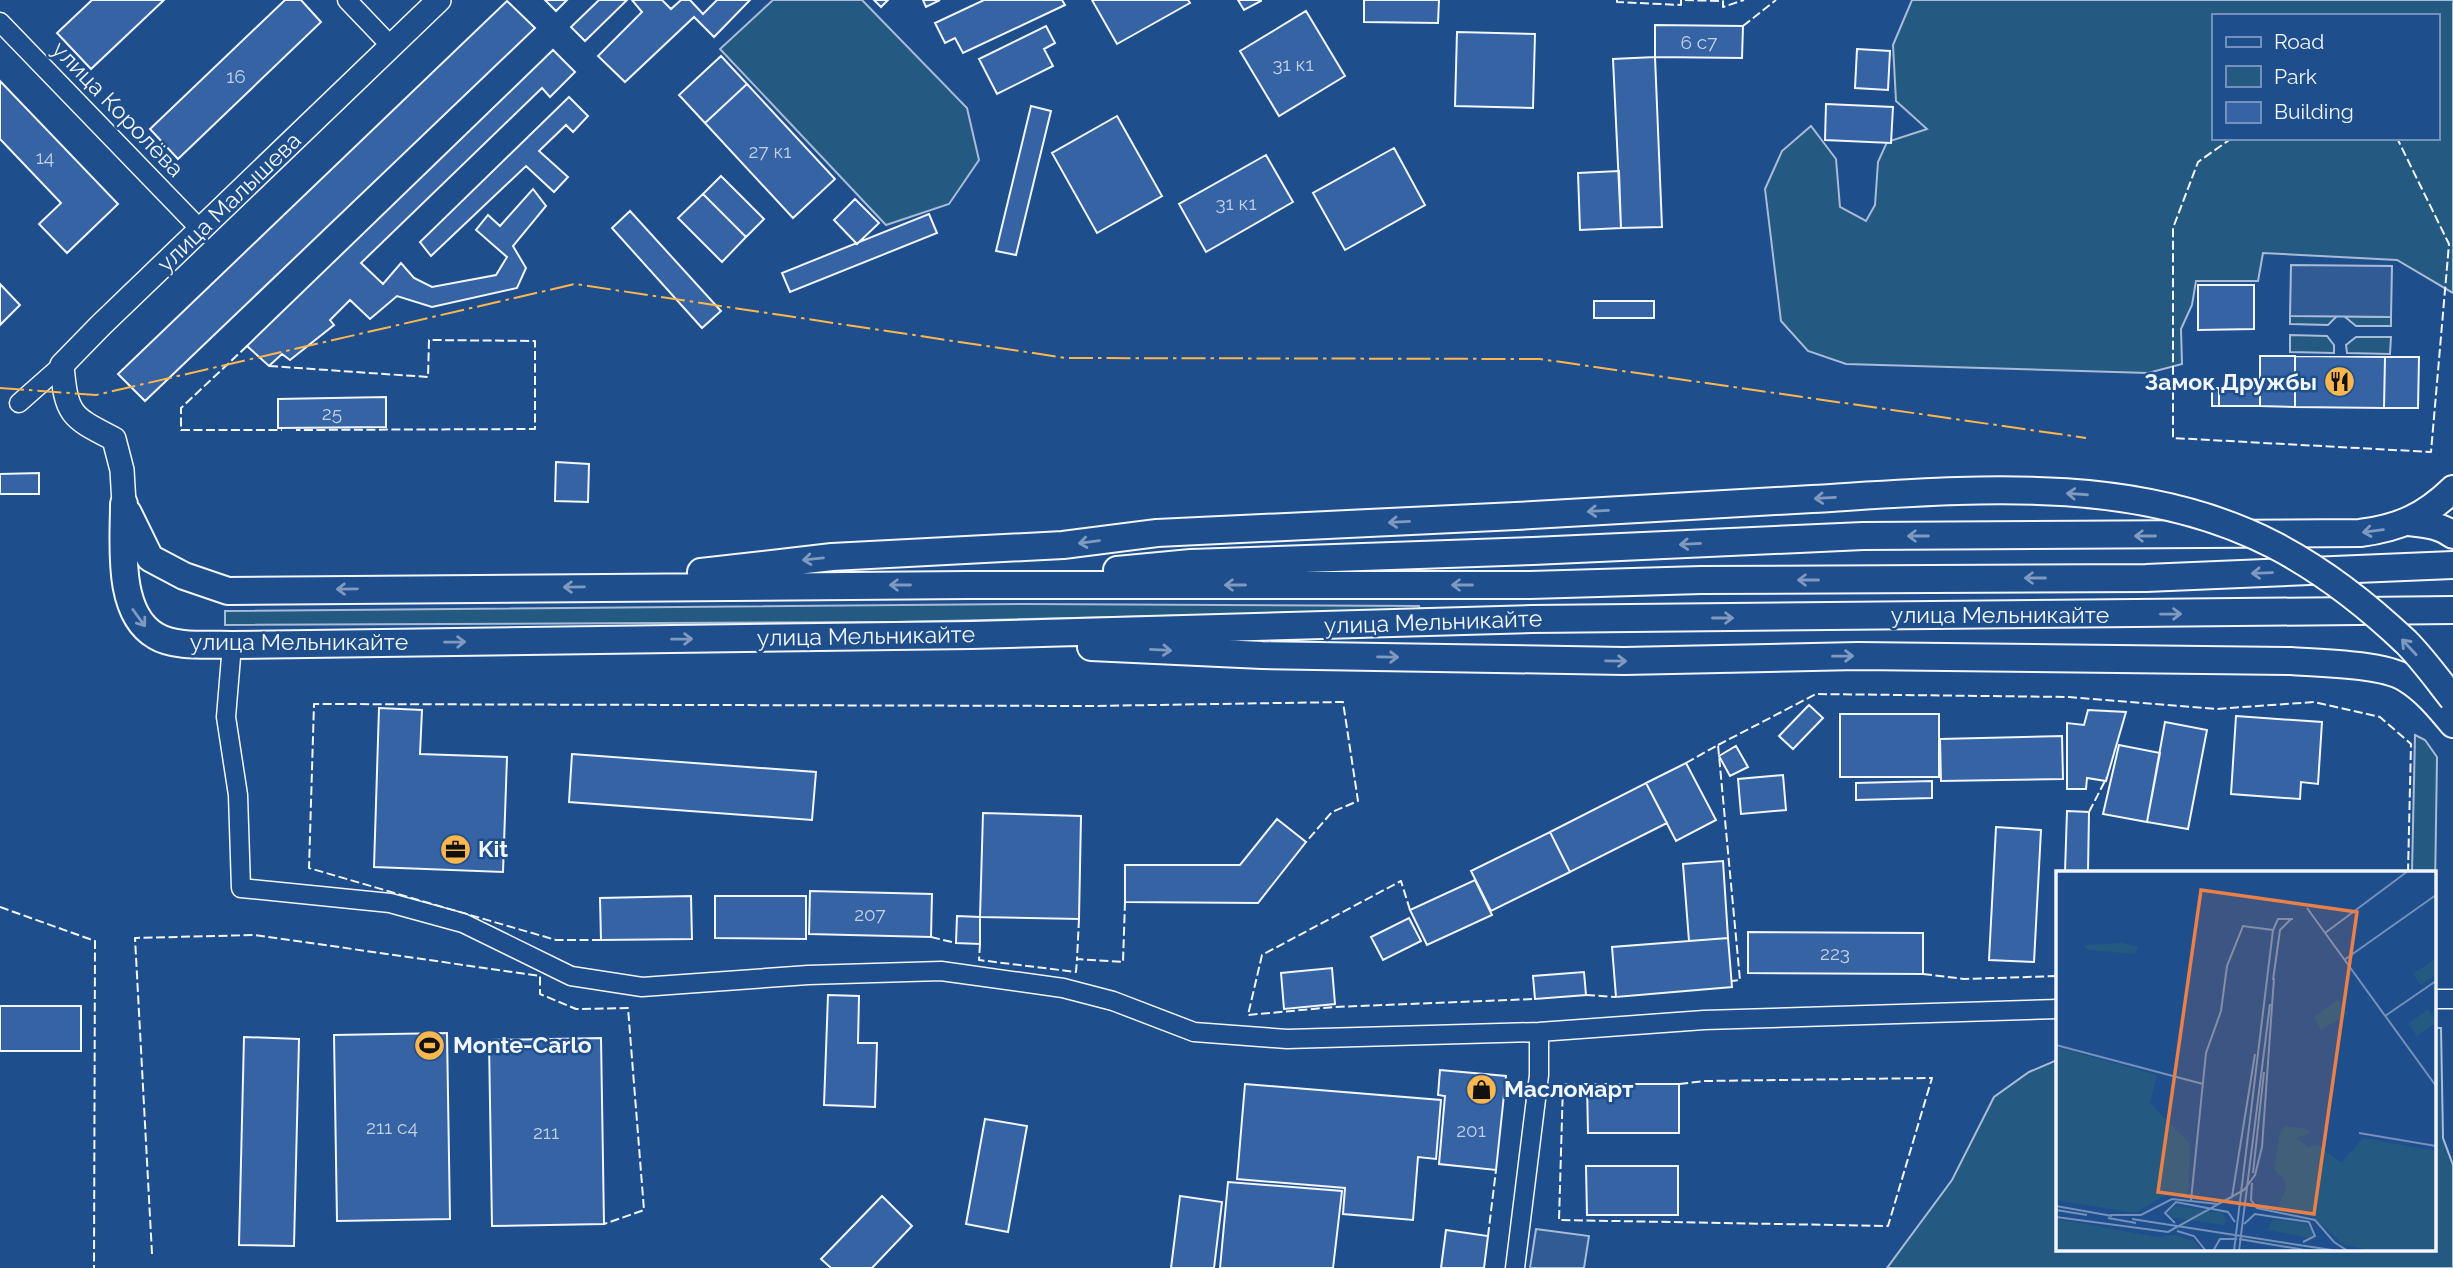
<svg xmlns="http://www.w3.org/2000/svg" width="2453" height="1268" font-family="Raleway,sans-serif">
	<rect width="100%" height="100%" fill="#1f4e8c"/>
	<path fill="#245a82" stroke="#a8bbd7" stroke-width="2" fill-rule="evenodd" d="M773,0h89l105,108 12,52 -30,44 -63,21 -166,-176z
		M1912,0h541v293l-56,-33 -134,-7 -5,28h-62l-4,24 -11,24 1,35 -34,9 -302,-9 -38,-13 -27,-30 -16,-132 17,-38 29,-25 25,33 4,48 26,14 9,-16 3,-43 9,-20 40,-13 -31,-28 -3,-56zM2213,16h224v122h-224z
		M2290,316h47l-9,9 -38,-1z
		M2344,316l47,1v9h-35z
		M2290,335l37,1 7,9v8l-44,-1z
		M2356,337h35l-1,17 -43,-1 -1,-8z
		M1025,604l394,2 1,4 -521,12 -674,3v-14z
		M2415,735l10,5 12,17 -3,198v-83h-22z
		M2434,1028h7l2,110 10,27v103h-566l65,-88 42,-83 35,-25 28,-12 1,189h376z"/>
	<path fill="#305b95" stroke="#a8bbd7" stroke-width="2" d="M2291,265l101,1 -1,51 -101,-1z
		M1536,1229l53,7 -5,32h-54z"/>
	<path fill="#3563a3" stroke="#f2f6ff" stroke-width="2" d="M92,0h72l-73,69 -34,-36z
		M285,0h16l20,22 -143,137 -28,-30z
		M545,0h22l-11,11z
		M599,0h28l-42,41 -14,-14z
		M632,0h30l9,9 10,-9h9l13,14 14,-14h33l-36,37 -20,-20 -69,65 -27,-26 44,-44z
		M874,0h14l-7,7z
		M923,0h17l-14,7z
		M984,0h78l3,5 -102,48 -8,-15 -10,5 -10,-20z
		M1092,0h96l2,3 -73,41z
		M1238,0h23v1l-17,9z
		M1364,0h75l-1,23 -74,-1z
		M507,1l28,27 -390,373 -27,-27z
		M1306,11l39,65 -66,40 -39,-65z
		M1655,25l88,1 -1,32 -87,-1z
		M1046,26l9,17 -11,6 9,17 -56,28 -18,-35z
		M1457,32l78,2 -2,74 -78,-2z
		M1857,49l33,2 -2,39 -33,-2z
		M553,50l22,22 -25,25 -8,-9 -181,175 22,21 18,-21 13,15 18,9 64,-12 11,-18 -31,-27 12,-15 12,11 33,-37 13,17 -33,40 13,22 -9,20 -85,19 -35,-11 -27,23 -20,-19 -20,20 4,5 -44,35 -8,-6 -13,12 -22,-20z
		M721,56l26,28 -42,39 -26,-28z
		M1655,57l7,170 -41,1 -8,-169z
		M0,81l118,123 -51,49 -28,-29 22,-21 -61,-64z
		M747,84l88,95 -42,39 -88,-95z
		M569,97l19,19 -15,16 -7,-7 -27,26 29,26 -14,15 -28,-26 -95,90 -11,-14z
		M1826,104l67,3 -2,36 -66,-3z
		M1031,106l20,5 -35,144 -20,-4z
		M1117,116l45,80 -65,37 -45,-80z
		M1394,148l31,57 -80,45 -32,-57z
		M1266,155l27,47 -87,50 -27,-48z
		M1619,171l2,57 -41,2 -2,-57z
		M721,176l43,43 -18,18 -43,-43z
		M703,194l43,43 -24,25 -44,-44z
		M855,199l24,24 -22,21 -23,-24z
		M630,211l91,100 -19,17 -90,-100z
		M929,214l8,19 -147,59 -8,-19z
		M0,284l20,21 -20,20z
		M2198,285h56v44l-56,1z
		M1594,301h60v17h-60z
		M2260,356h35v51l-35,-1z
		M2295,356l90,1 -1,51 -89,-1z
		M2385,357h34l-1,51h-34z
		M2212,388h7v18h-7z
		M2219,388h41v18h-41z
		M386,397v30l-108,1v-29z
		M556,462l33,2 -1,38 -33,-1z
		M39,473v21h-39v-20z
		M1809,705l14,13 -30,31 -14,-13z
		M379,708l43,2 -2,44 87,3 -4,115 -129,-5z
		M2088,710l38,2 -20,69 -19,-3 -1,11h-19v-66l17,2z
		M1840,714h99v63h-99z
		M2236,716l86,6 -4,62 -17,-2 -1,17 -69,-5z
		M2165,722l42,8 -19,99 -41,-7z
		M2062,736l1,43 -122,2 -1,-42z
		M2119,745l41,8 -13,69 -44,-8z
		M1736,746l12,21 -18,9 -11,-20z
		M572,754l244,18 -4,48 -243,-18z
		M1686,763l30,57 -40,21 -30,-58z
		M1783,775l3,35 -45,4 -3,-35z
		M1932,781v17l-76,2v-17z
		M1646,783l21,40 -97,49 -20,-40z
		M2067,811l22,1 -1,60h-23z
		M983,813l98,3 -2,103 -99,-2z
		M1277,819l29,23 -48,61 -133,-1v-37h115z
		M1996,827l45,3 -7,132 -45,-2z
		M1550,832l20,40 -79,39 -20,-40z
		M1723,861l5,77 -39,3 -6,-77z
		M1475,880l17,35 -65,30 -17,-35z
		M810,891l122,3 -1,43 -122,-3z
		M691,896l1,43 -91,1 -1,-42z
		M715,896h91v43l-91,-1z
		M957,916l23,1v27l-24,-1z
		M1409,918l12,23 -38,19 -12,-23z
		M1748,932l175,1v41l-175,-1z
		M1728,938l4,49 -116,10 -4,-50z
		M1332,968l3,36 -51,5 -3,-36z
		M1584,972l2,23 -51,4 -2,-23z
		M828,995l31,1 -1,47h19l-2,64 -51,-2z
		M0,1006h81v45h-81z
		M447,1033l3,186 -113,2 -3,-186z
		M244,1037l55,2 -5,207 -55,-1z
		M601,1038l3,186 -112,2 -3,-186z
		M1440,1070l66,6 -10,94 -57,-6 6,-68 -7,-1z
		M1245,1084l196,16 -5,59 -18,-2 -5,63 -70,-6 2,-26 -108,-9z
		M1587,1084h92v49h-91z
		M985,1119l42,7 -19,106 -42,-8z
		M1586,1166h92v49h-91z
		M1228,1182l114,9 -9,77h-113z
		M882,1196l30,30 -40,42h-41l-10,-9z
		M1180,1196l42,6 -8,66h-43z
		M1446,1230l42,6 -4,32h-43z"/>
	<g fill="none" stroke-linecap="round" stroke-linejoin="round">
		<defs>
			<path id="minor" d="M347,0l44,46
				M0,22l200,207
				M19,403l43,-38
				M232,645l-6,72 12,78 3,93 149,15 73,20 108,53 71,11 166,-12 133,-4 122,17 50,13 81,31 93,7 252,-7 165,-12 354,-11
				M2434,999h19
				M1515,1268l24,-193v-43"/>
			<path id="tertiary" d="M124,504l-2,-34 -8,-31c-43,-22 -48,-24 -52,-74l39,-40 338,-325"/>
			<path id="secondary" d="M124,504c0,39 -8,109 32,132 20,12 53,8 76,9l739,-10 561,-16 921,-9
				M128,513l22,45 34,18 44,15 740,-6h562l171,-5 445,-2 307,-13
				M2409,522c16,2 31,3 44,13
				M1117,570l74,-7 342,-12 330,-15 497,-3c39,-5 64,-16 93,-44
				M701,572l131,-15 231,-12 94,-12 359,-17
				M1091,647l171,8 362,6 234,-5 433,5c28,2 91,3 114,17 20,12 34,29 48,46"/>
		</defs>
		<use href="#minor" stroke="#f2f6ff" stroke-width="21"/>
		<use href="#tertiary" stroke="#f2f6ff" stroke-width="26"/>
		<use href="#secondary" stroke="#f2f6ff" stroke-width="30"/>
		<use href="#minor" stroke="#1f4e8c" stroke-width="18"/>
		<use href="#tertiary" stroke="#1f4e8c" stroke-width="23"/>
		<use href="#secondary" stroke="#1f4e8c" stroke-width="26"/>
		<defs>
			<path id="secondary-bridge" d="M1516,516c99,-6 197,-11 296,-17 152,-9 321,-27 462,46 48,25 93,60 132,97 17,17 32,38 47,57"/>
		</defs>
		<use href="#secondary-bridge" stroke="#f2f6ff" stroke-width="30" stroke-linecap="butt"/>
		<use href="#secondary-bridge" stroke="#1f4e8c" stroke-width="26"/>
		<path stroke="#f2f6ff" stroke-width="2" stroke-dasharray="9 3.5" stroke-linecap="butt" d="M1617,0v2l64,3v-5l42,1v6l21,-7
			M1743,26l33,-26
			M2232,138l-34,24 -25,66v210l258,14 18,-208 -52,-106
			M247,346l-66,62v22h101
			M269,366l159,11 1,-37 106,1v88l-239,1
			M1718,745l98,-51 253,3 147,12 98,-7 66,15 31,27 -3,128
			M1686,763l32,-18 22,235 -8,1
			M2089,812l18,-35
			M0,907l95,34 -1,327
			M1410,910l-9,-29 -139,74 -14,60 86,-8 201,-8
			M1079,919l-2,40 46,3 2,-60
			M931,937l25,6
			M601,940h-45l-247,-72 5,-164 776,2 253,-4 15,99 -26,11 -26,30
			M980,944l-1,16 97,12 1,-13
			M1923,974l41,5 94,-3
			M1586,995l30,2
			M1587,1084h-24l-4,136 329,6 44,-148 -227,3 -26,3
			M1488,1236l8,-66
			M152,1254l-17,-316 120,-3 285,41v18l36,15 52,-1 16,202 -40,14"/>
		<path stroke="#ffb74d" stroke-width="2" stroke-dasharray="24 5 3.5 5" stroke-linecap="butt" d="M0,388l96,7 479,-111 491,74 474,1 546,79"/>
	</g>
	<defs><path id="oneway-shaft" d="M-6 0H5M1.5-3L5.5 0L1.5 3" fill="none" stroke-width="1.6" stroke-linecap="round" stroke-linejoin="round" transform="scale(1.75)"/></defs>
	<g stroke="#7e9ac0">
		<use href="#oneway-shaft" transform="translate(2077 494) rotate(-176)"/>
		<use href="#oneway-shaft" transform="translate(1825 498) rotate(177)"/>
		<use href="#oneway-shaft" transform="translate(1598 511) rotate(177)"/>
		<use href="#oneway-shaft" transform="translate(1399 522) rotate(177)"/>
		<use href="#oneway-shaft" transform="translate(2373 531) rotate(173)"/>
		<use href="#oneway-shaft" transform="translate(1918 536) rotate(-180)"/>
		<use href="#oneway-shaft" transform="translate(2145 536) rotate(180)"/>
		<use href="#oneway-shaft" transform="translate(1089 542) rotate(173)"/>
		<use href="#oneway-shaft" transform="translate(1690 544) rotate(177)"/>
		<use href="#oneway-shaft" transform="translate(813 559) rotate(174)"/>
		<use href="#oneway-shaft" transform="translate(2262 573) rotate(178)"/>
		<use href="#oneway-shaft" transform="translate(2035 578) rotate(180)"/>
		<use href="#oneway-shaft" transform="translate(1808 580) rotate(180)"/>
		<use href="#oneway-shaft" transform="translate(900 585) rotate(180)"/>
		<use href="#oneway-shaft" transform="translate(1235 585) rotate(-180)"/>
		<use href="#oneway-shaft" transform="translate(1462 585) rotate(-180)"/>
		<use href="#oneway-shaft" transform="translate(574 587) rotate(179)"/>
		<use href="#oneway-shaft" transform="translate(347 589) rotate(179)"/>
		<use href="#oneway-shaft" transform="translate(2171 614) rotate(-1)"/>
		<use href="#oneway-shaft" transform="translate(139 618) rotate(54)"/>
		<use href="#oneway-shaft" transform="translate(1723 618)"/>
		<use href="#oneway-shaft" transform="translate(682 639) rotate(-1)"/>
		<use href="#oneway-shaft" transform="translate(455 642) rotate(-1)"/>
		<use href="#oneway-shaft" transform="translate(2409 647) rotate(-133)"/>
		<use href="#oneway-shaft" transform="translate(1161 650) rotate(3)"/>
		<use href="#oneway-shaft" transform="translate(1843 656) rotate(-1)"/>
		<use href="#oneway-shaft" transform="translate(1388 657) rotate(1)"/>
		<use href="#oneway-shaft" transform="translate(1616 661) rotate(1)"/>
	</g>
	<defs>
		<symbol id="restaurant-disc" viewBox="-11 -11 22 22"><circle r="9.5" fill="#ffb74d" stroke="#1f4e8c"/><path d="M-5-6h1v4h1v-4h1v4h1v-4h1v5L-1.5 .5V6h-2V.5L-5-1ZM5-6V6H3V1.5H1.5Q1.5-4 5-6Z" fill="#111"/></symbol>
		<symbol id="office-disc" viewBox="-11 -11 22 22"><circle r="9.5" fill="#ffb74d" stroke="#1f4e8c"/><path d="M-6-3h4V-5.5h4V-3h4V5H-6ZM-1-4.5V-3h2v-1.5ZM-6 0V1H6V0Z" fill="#111"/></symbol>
		<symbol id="stadium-disc" viewBox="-11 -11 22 22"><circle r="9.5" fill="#ffb74d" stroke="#1f4e8c"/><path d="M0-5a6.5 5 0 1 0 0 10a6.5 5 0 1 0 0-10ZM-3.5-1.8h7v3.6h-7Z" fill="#111"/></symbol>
		<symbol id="shop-disc" viewBox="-11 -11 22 22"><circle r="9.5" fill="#ffb74d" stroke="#1f4e8c"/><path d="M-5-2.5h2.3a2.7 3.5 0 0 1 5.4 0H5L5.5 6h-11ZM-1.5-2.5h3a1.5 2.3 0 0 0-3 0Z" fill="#111"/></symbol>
	</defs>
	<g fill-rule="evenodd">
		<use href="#restaurant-disc" x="2322" y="364" width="35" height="35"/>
		<use href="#office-disc" x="438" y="832" width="35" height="35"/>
		<use href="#stadium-disc" x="412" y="1028" width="35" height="35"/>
		<use href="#shop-disc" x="1464" y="1072" width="35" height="35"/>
	</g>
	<g text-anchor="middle" stroke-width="5" stroke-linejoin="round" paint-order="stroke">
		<g font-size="19" fill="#c3d1e8">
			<text x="1699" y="49">6 с7</text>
			<text x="1293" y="71">31 к1</text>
			<text x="236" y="83">16</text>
			<text x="770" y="158">27 к1</text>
			<text x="45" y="164">14</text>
			<text x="1236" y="210">31 к1</text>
			<text x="332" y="420">25</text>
			<text x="870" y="921">207</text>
			<text x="1835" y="960">223</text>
			<text x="392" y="1134">211 с4</text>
			<text x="1471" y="1137">201</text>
			<text x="546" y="1139">211</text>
		</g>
		<g font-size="23" fill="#f2f6ff" stroke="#1f4e8c">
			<text transform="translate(118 109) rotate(46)" y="8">улица Королёва</text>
			<text transform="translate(229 202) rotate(-44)" y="8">улица Малышева</text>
			<text x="2000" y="623">улица Мельникайте</text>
			<text transform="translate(1433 622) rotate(-2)" y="8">улица Мельникайте</text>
			<text transform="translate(866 636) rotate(-1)" y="8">улица Мельникайте</text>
			<text x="299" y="650">улица Мельникайте</text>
		</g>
		<g font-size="23" font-weight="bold" fill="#f2f6ff" stroke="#1f4e8c" text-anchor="start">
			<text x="2317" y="390" text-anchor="end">Замок Дружбы</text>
			<text x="478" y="857">Kit</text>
			<text x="453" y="1053">Monte-Carlo</text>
			<text x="1504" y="1097">Масломарт</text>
		</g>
	</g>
	<g transform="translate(2056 871)">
		<rect width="380" height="380" fill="#1f4e8c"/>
		<path d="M67,72l15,4 -3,7 -47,-4 -4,-5zM380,87v16l-15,11 -8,-11zM282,129l10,14 -28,16 -6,-13zM372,138l8,14 -19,13 -9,-12zM0,176l101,28 -7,28 40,41 -2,51h-22l-31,18 -79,-13zM230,255l21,3 3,4 -13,5 11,9 10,-2 23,18 22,-25 73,13v100h-60l-32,-6 -30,-28 -37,-7 9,-23 -2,-9 -10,-8 6,-37zM119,335l48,7 3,8 -2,4 -54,-8 -1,-5zM0,348l102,18 16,-2 20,6 8,10h-146zM217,348l33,5 8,7 -3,7 -43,-8z" fill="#245a82"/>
		<path fill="none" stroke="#7391ba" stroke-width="2" d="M251,37l129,178M269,62l83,-62M288,89l92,-65M217,109l7,-50 11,-11M329,145l51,-35M0,174l147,39M303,262l77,13M197,302l11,-101M196,312l-1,17 6,8 58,12 19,22 14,9M135,329l15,-147 15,-42 6,-45 16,-40 30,4M0,335l56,10M0,339l31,5M54,344h31l31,-16 46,5 14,-7 23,-143M0,346l112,15 76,-42 11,-15 7,-28 12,-169M52,347l28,5M76,348l206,32M119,352l-10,-10 11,-11 52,10 7,10M188,353l11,-10 54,8 6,14 -12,6M121,360l17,5 12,15M183,368l72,12M157,380l7,-12h17M178,380l39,-321 5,-11h15M183,380l31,-247"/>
		<path fill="#ea8049" fill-opacity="0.15" stroke="#ea8049" stroke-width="3.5" d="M145,19l156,22 -43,302 -156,-22z"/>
		<rect width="380" height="380" fill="none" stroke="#f2f6ff" stroke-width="3.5"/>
	</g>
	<rect x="2212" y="14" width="228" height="126" fill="#1f4e8c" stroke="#7391ba" stroke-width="2"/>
	<rect x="2226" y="37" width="35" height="10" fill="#1f4e8c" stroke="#7391ba" stroke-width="2"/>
	<text x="2274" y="49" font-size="21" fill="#f2f6ff">Road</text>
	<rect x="2226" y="66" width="35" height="21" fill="#245a82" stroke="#7391ba" stroke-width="2"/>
	<text x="2274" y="84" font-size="21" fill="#f2f6ff">Park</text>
	<rect x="2226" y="102" width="35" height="21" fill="#3563a3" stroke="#7391ba" stroke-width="2"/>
	<text x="2274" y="119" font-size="21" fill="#f2f6ff">Building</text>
</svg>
